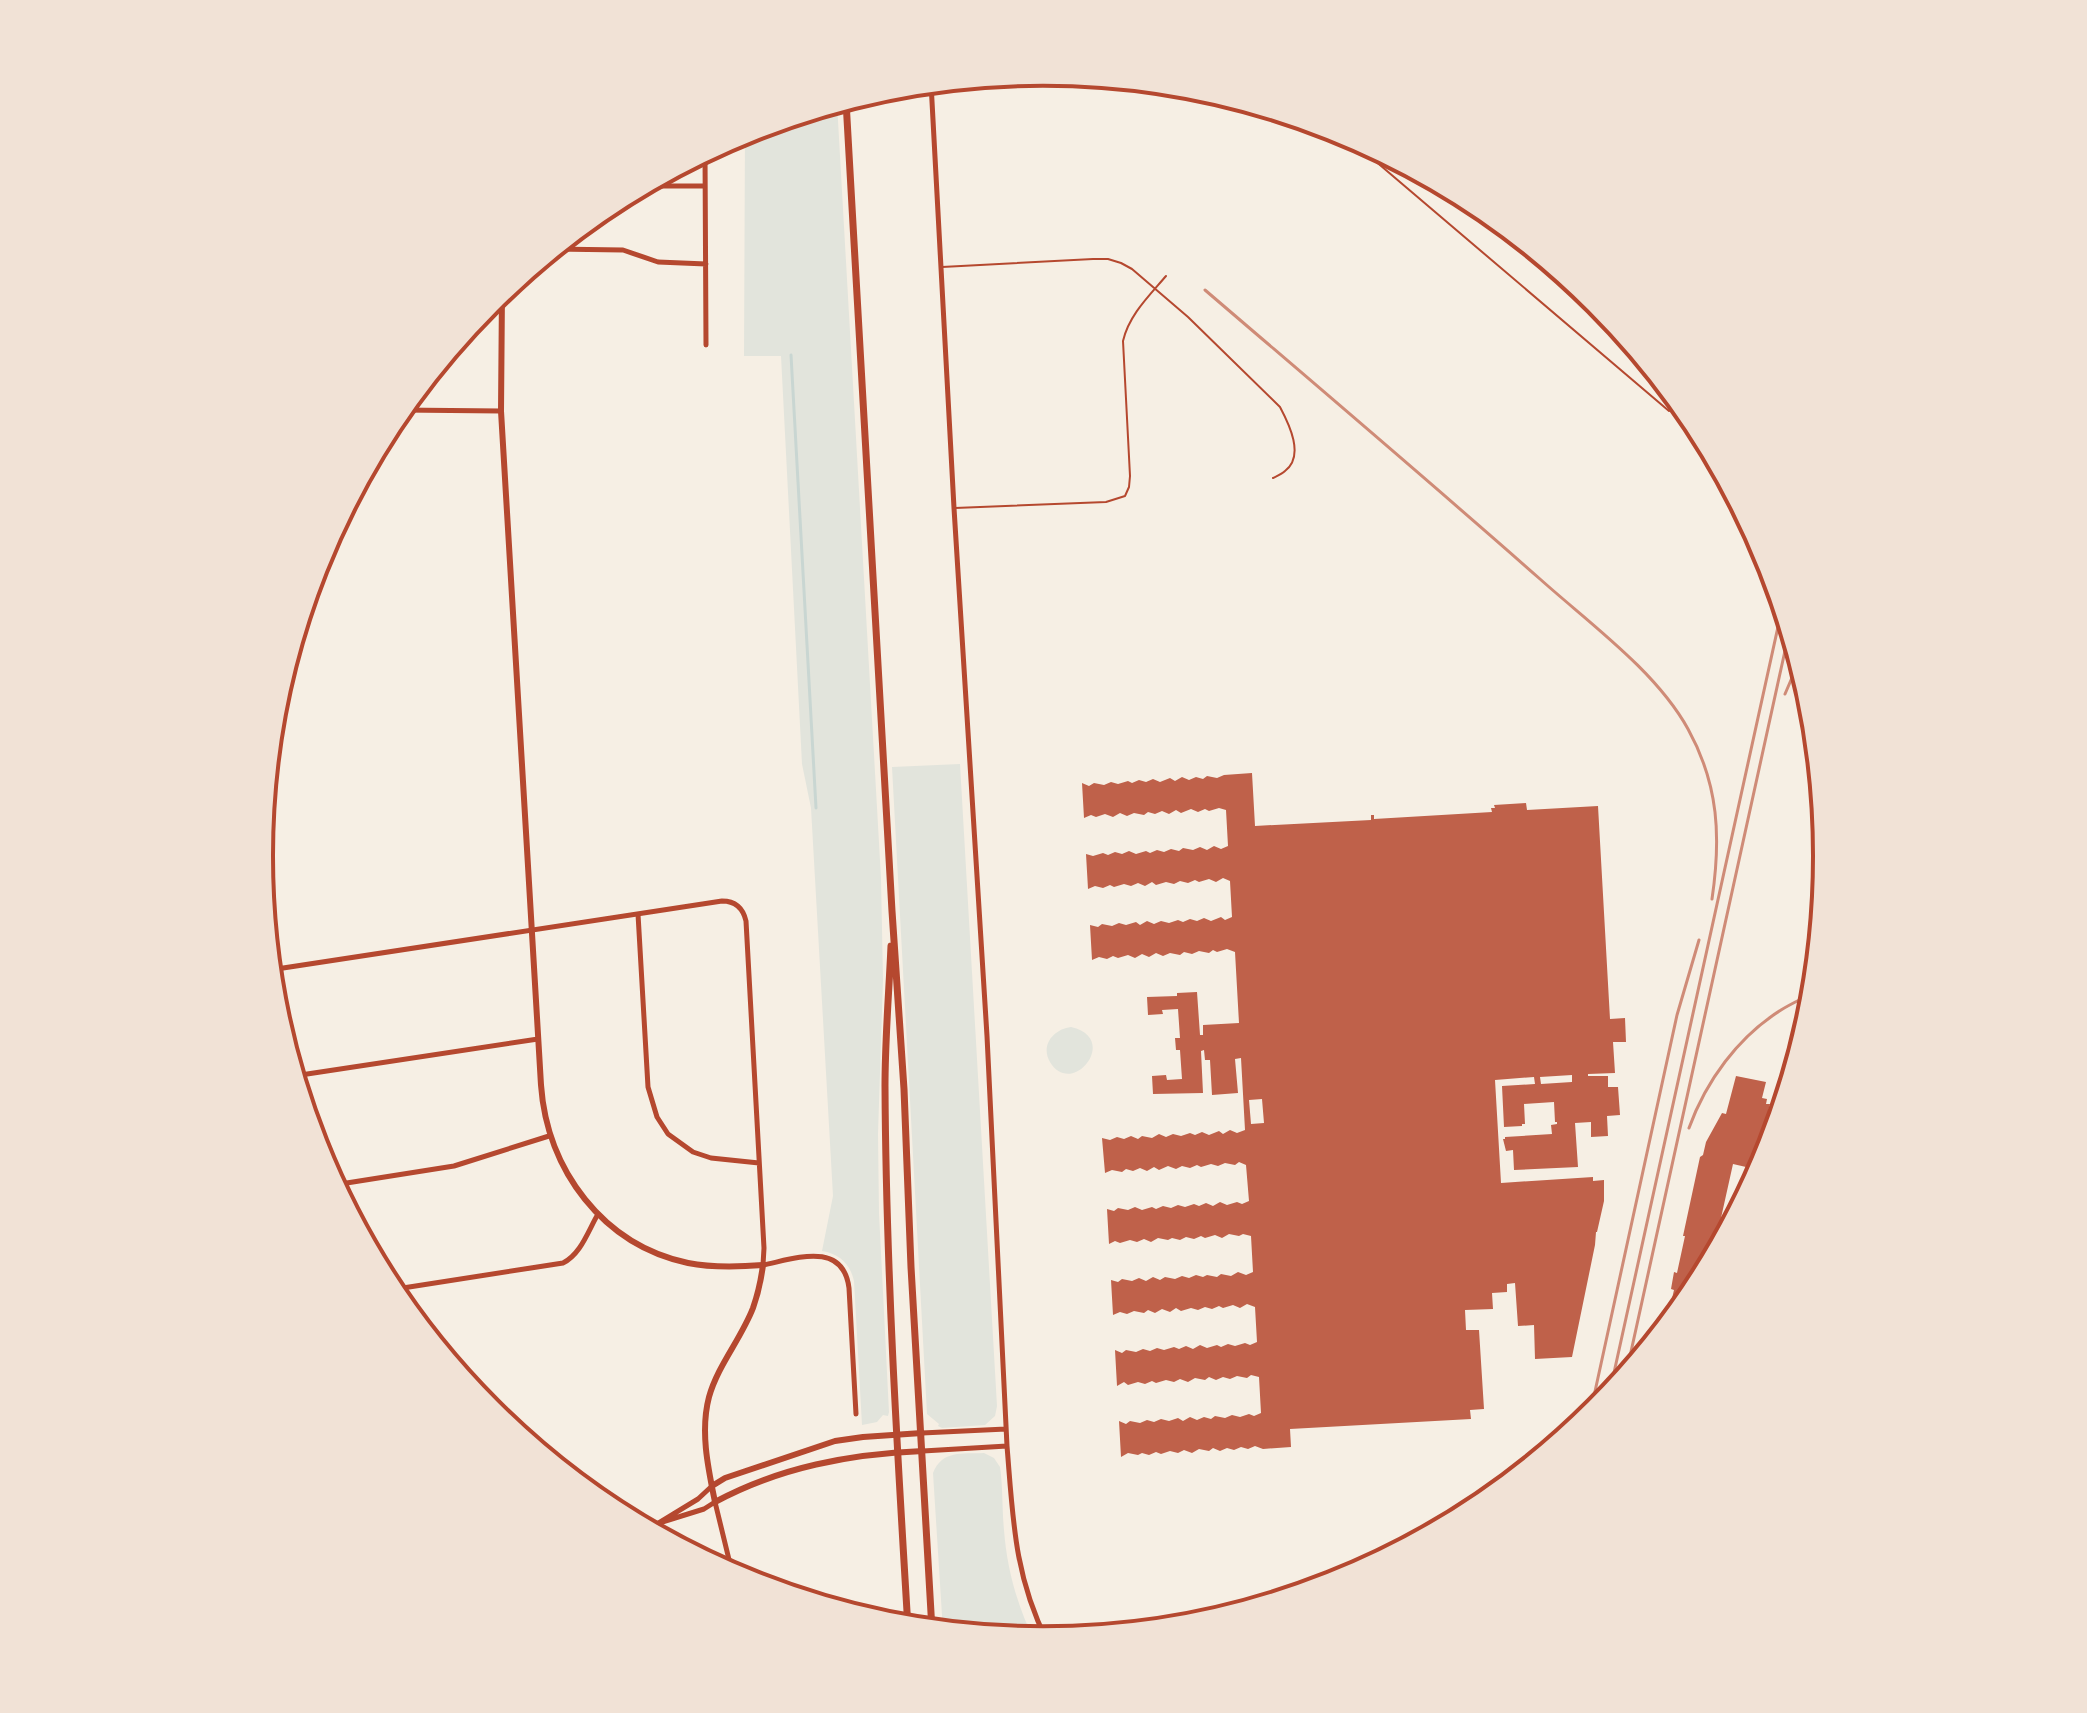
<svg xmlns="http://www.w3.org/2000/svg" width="2087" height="1713" font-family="'Times New Roman',serif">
	<rect width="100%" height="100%" fill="#f6efe4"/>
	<path fill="#e2e4dc" d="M837,103l44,775 2,102 -5,154 1,79 10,199 -1,4 -5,-1 -6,7 -15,3 -8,-144c-4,-17 -14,-27 -32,-30l11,-55 -22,-388 -9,-44 -21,-408h-37l1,-225z
		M960,764l37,642 -2,10 -10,9 -43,3 -4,-2 1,-2 -12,-10 -35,-647z
		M1071,1027c50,11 1,72 -21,35 -10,-17 4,-33 21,-35z
		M984,1453l10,5 6,9c3,20 2,42 4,63 3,39 13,75 30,110l-91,-9 -10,-158c9,-23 29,-19 51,-20z"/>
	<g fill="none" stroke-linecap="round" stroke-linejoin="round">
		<path stroke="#c9d6d2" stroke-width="3" d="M791,355l25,453"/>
	</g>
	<path fill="#bf614a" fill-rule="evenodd" d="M1252,773l3,53 116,-6v-5h3v4l118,-7 -1,-4h4l-1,-3 32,-2 1,7 71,-4 12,213 15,-1 1,24h-13l2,31 -27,1v2h20v11h10l2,28 -13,1 1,20 -17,1v-15l-16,1 3,44 -64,3 -1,-20 -7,1 -3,-12h2v-2l47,-3 -1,-9 6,-1v-2h-2l-1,-20 -30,2 1,20h-3v2l-18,1 -2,-41 33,-2 -1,-7 -39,3 6,103 92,-6v4l11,-1v21l-7,31h-1l-1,13 -23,112 -37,2 -1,-34 -16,1 -3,-43 -8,1v8l-15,1 1,16 -28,1 1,20h13l5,79 -14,1 1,9 -181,10 1,18 -28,2 -8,-3 -7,3 -7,-2 -7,3 -7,-2 -7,3 -7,-3 -4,3 -10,-2 -7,4 -8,-3 -6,3 -8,-2 -9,3 -5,-2 -7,3 -7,-2 -4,2 -10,-2 -7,4 -2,-36 7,3 4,-3 10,2 7,-3 7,2 7,-3 8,2 9,-3 5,3 7,-4 7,3 7,-3 7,2 4,-3 10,2 7,-3 8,2 9,-3 5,2 7,-3 -2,-36 -8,-2 -4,3 -10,-2 -7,3 -7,-2 -7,3 -7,-3 -4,3 -10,-2 -7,4 -8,-3 -6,3 -8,-2 -10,3 -4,-2 -7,3 -7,-2 -10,3 -4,-3 -7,4 -2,-36 7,3 4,-3 10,2 7,-3 7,2 7,-3 7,2 10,-3 5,2 7,-3 7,3 7,-4 7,3 10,-3 4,2 7,-3 7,2 10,-3 5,2 7,-3 -2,-35 -8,-3 -7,4 -7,-3 -10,3 -4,-2 -7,3 -7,-2 -7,3 -7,-2 -10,3 -5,-3 -6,4 -8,-3 -7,4 -7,-3 -4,3 -10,-2 -7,3 -7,-2 -7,3 -2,-35 7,2 4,-3 10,2 7,-3 7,3 7,-4 7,3 5,-3 10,2 7,-3 7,2 7,-3 7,2 4,-2 10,2 4,-3 10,2 7,-4 8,3 7,-3 -2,-36 -8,-2 -4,2 -10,-2 -7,4 -7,-3 -10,3 -4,-2 -7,3 -8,-2 -6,3 -8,-2 -4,2 -10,-2 -7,4 -7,-3 -7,3 -7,-2 -10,3 -5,-2 -6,3 -2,-35 7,2 4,-3 10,2 7,-3 7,3 10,-3 4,2 7,-3 8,2 7,-3 7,2 9,-3 5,2 7,-3 7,3 7,-4 7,3 10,-3 5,2 7,-3 -3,-36 -7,-3 -4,3 -10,-2 -7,3 -7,-2 -10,3 -4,-2 -7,3 -8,-2 -6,3 -8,-3 -9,4 -5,-3 -7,4 -7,-3 -7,3 -7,-2 -4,3 -10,-2 -7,3 -3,-35 8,2 7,-3 7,2 7,-3 7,3 4,-3 10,2 7,-4 7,3 7,-3 8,2 9,-3 5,2 7,-3 7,3 10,-4 4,3 7,-4 7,3 8,-3 -4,-72 -6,1 3,34 -26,2 -2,-35h-5l-1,-10 -3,1 2,42 -50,1 -1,-18 14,-1 1,5 15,-1 -2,-29h-4l-1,-12h5l-2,-29 -16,1 1,4 -15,1 -1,-18 30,-1v-3l20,-1 3,43h3v-10l36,-2 -4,-71 -8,-3 -10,3 -4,-2 -4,3 -10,-2 -7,3 -8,-2 -4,3 -10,-2 -7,3 -7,-3 -7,4 -7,-3 -7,4 -7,-3 -10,3 -5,-2 -6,3 -8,-2 -7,3 -2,-35 8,2 4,-3 10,2 7,-3 7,2 10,-3 4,3 7,-4 7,3 7,-3 8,2 9,-3 5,2 7,-3 7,2 7,-3 7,3 10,-4 4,3 7,-3 -2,-36 -7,-3 -7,4 -7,-3 -10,3 -4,-2 -7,3 -8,-2 -6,3 -8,-2 -10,3 -4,-3 -7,4 -7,-3 -7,3 -7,-2 -10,3 -4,-2 -7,3 -8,-2 -7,3 -2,-35 7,2 10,-3 5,2 7,-3 7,2 7,-3 7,3 10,-3 4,2 7,-3 7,2 7,-3 8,2 4,-3 10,2 7,-3 7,3 7,-4 7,3 7,-3 -2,-36 -7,-2 -10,3 -4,-2 -7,3 -7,-3 -10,4 -5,-3 -7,4 -7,-3 -7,3 -7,-2 -4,3 -10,-2 -7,3 -7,-3 -7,4 -8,-3 -9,3 -5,-2 -7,3 -2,-35 7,3 5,-3 10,2 7,-3 7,2 10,-3 4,2 7,-3 7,2 7,-3 7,3 10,-4 5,3 7,-4 7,3 7,-3 7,2 4,-3 10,2 7,-3zM1572,1075v7l-31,2 -1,-7zM1262,1099l2,24 -13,1 -2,-24z
		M1736,1076l30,6 -4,16 5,1 -1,5h4l-5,20 12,2 -7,23 -3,3 -8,-2 -5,33h-4l-3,11 -5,-1 4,-26 -13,-3 -22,99 -15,30 -30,36 3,-14 -4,-1 1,-7h4l4,-17 -3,-1 3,-17 3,1 8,-37h-2l17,-79 3,-2 3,-13 16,-29 4,1z"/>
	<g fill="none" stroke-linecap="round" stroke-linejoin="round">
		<path stroke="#b5482f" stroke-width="2" d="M1340,131l329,280
			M942,267l151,-8h15l13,4 11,6 56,48 92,90c9,17 25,49 5,64 -3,3 -8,5 -12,7
			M955,508l151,-6 19,-6 4,-9 1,-11 -7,-135c6,-26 26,-45 43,-65"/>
		<path stroke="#b5482f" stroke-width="5" d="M931,83l23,425 33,528 20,410c6,72 7,129 40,195
			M705,152l1,193
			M641,186h64
			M553,249l70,1 35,12 48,2
			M400,410l101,1
			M638,914l10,173 9,30 11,17 25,18 18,6 48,5
			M270,970l452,-69c13,0 21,7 24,20l18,327 -1,17c31,-6 80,-25 86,23l7,126
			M294,1076l244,-37
			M334,1185l120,-19 95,-30
			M390,1290l173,-27c18,-9 25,-32 35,-49
			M922,1433l84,-4
			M923,1451l84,-5
			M659,1523l45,-14 11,-7 18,74
			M647,1530l51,-31 14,-13"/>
		<path stroke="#b5482f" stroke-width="6" d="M502,291l-1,120 40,674c6,85 62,160 147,178 25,5 50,4 75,2 -2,15 -5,29 -10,43 -12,31 -35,57 -44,89 -9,34 -1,71 6,105 65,-35 135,-48 208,-51
			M712,1486l13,-8 110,-37 28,-4 59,-4"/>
		<path stroke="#b5482f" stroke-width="7" d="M846,101l46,810 12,178 7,178 21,363
			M891,946c-2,46 -6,93 -6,140 1,181 12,361 23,542"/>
		<path stroke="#cf8b77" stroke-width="3" d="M1205,290c112,96 224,191 335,289 49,44 116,92 148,150 31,56 33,109 24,170
			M1785,694l15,-35
			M1689,1128c17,-47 49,-91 92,-118 11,-7 23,-12 34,-18
			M1625,1379l165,-751
			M1608,1400l175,-796
			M1589,1419l88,-404 22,-75"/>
	</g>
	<path d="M0 0H2087V1713H0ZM273 856a770 770 0 1 1 1540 0a770 770 0 1 1-1540 0Z" fill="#f1e2d6" fill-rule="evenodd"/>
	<path fill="none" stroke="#b5482f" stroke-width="4" d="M273 856a770 770 0 1 1 1540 0a770 770 0 1 1-1540 0Z"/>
</svg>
